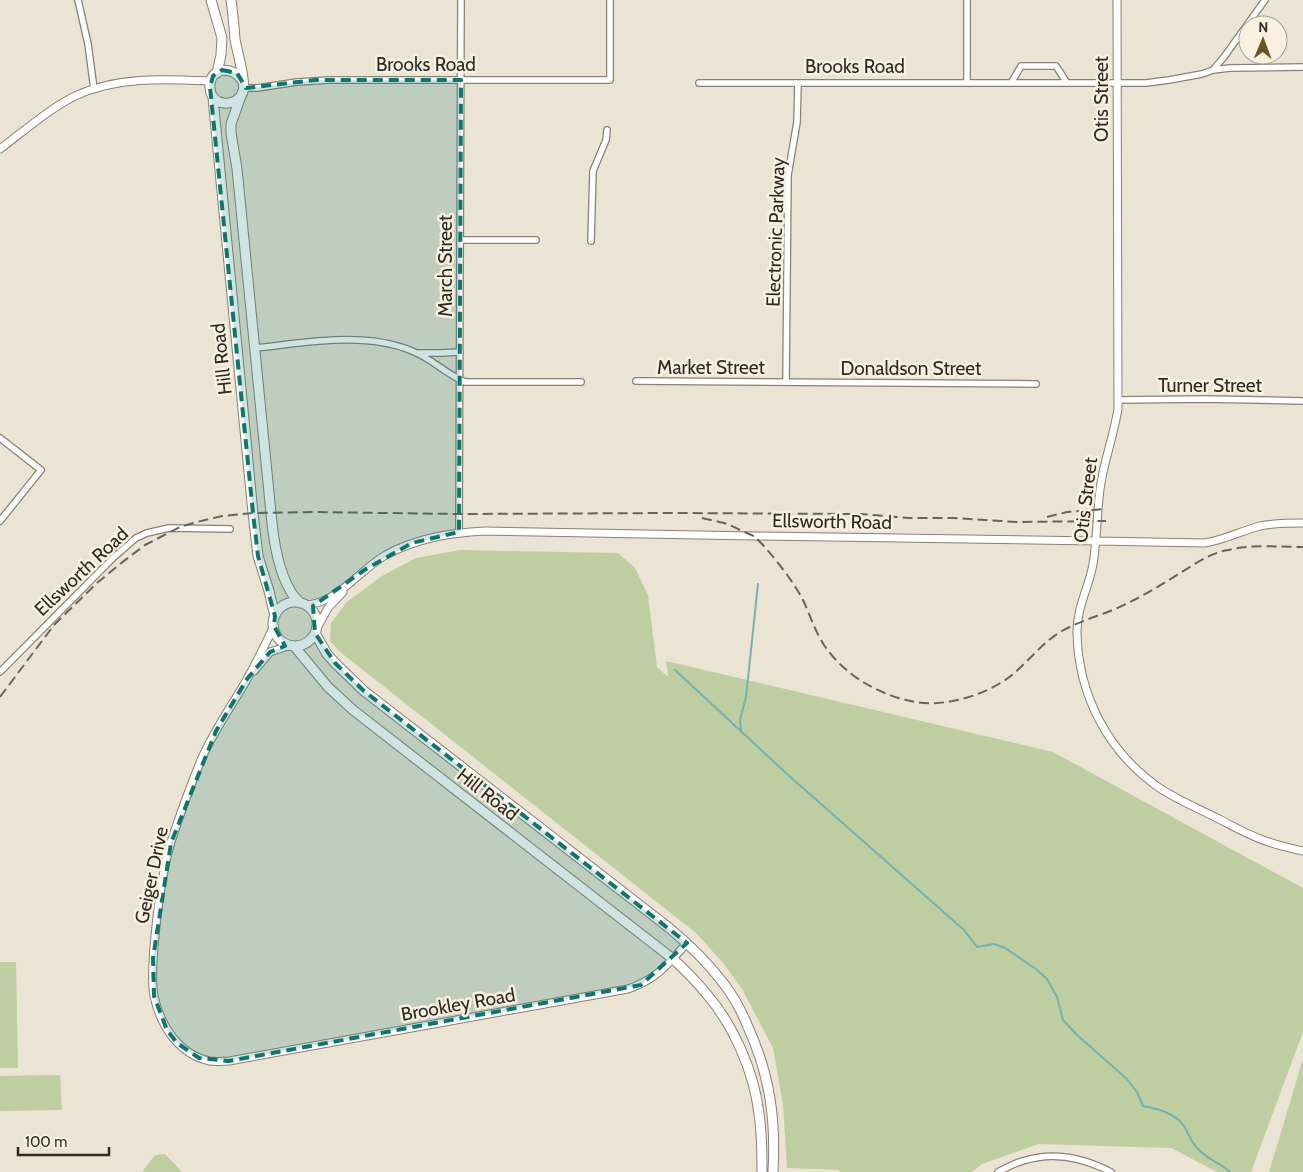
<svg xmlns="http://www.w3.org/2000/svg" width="1303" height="1172" font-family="Cabin,sans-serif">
	<rect width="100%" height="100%" fill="#ebe3d4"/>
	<path fill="#bfcea0" d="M460,550l158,3 17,15 13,27 9,72 11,10 -2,-16 387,91 250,136v144l-52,140h-34l-46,-24 -132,-4 -57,20 -10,8h-132l-1,-2 -52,-2 -4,-63 -10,-57 -31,-59 -18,-25 -28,-31 -357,-282 -9,-10 1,-18 16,-21 35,-26 34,-18z
		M0,962h16l2,106h-18z
		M1303,1059v113h-34z
		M60,1075l2,35 -62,1v-35z
		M165,1154l17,18h-40l13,-17z"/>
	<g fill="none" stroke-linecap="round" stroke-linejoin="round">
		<path stroke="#70b2b5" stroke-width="2" d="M675,670l112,104 177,156 13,17 17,-3 11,4 31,21 11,10 10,18 6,23 14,15 50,44 10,13 6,14c15,3 32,7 41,20 5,8 7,16 14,23 9,10 22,14 32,23
			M741,730l-1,-10 6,-23 12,-113"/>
		<defs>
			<path id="minor" d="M78,0l10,44 6,45
				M1213,70l11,-13 41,-57
				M967,82v-82
				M699,83h447l23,-3 33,-6 11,-4 17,-2 73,-1
				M1011,83l10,-17h35l11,17
				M244,88h13l40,-6 32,-2h281v-80
				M461,240h75
				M591,241l2,-70 13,-31 1,-10
				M255,348c50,-5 109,-17 157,3 19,7 34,23 53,31h116
				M419,353h22l19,-1
				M636,381l400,3
				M786,382l2,-207 9,-53 1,-39
				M1118,400l86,-1 99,2
				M0,438l41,32 -41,51
				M459,532l2,-532
				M0,672l113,-114 23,-20 11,-5 22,-5 61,1
				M998,1172c8,-4 16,-9 25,-11 30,-10 61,-3 88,11"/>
			<path id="tertiary" d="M1117,0l1,409c-4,25 -13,49 -17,74 -5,28 -3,58 -9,86 -5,22 -15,39 -15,63 1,63 31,121 84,157 17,11 36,19 54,28 16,8 31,17 48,23 13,5 26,8 40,11
				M0,149c24,-18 49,-40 75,-53 42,-20 91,-17 135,-15
				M306,605c31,-2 53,-34 78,-49 32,-18 65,-23 101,-25l269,5 343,5 108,2c19,-3 36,-12 55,-17 14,-3 29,-3 43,-3
				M274,626c-9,19 -18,37 -28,55 -15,26 -33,51 -45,79 -11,27 -21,54 -30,82 -10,34 -14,70 -17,105 -1,16 -3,33 0,49 6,29 25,59 56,65 6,1 13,0 19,0l399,-72c28,-9 40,-25 59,-46
				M317,628l11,-20 15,-16
				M254,671l16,-19 21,-7"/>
			<path id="primary" d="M211,0l11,38 -1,17 -4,18
				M231,0c2,13 3,26 4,39 2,12 11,42 8,53 -6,16 -32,15 -33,-4 -2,-21 24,-24 33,-6
				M242,93l-11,31v9l6,36 34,344c2,23 7,57 19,77 2,5 7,9 10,13
				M213,98l40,415 5,43 11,35 6,25
				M273 624a22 22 0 1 1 44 0a22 22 0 1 1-44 0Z
				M315,633l12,21 8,9 29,28 304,236c21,17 40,36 56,57 10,13 18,28 24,43 22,48 28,93 25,145
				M294,646l34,41 25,23 320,249c11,10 22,21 32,33 28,32 49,79 54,122 3,19 3,39 3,58"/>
		</defs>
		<use href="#minor" stroke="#898174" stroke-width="8"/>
		<use href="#tertiary" stroke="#898174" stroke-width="9"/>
		<use href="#primary" stroke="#898174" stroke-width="11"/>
		<use href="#minor" stroke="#fff" stroke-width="5.5"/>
		<use href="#tertiary" stroke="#fff" stroke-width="7"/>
		<use href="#primary" stroke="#fff" stroke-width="9"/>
		<path stroke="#68645b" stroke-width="2" stroke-dasharray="10 5" stroke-linecap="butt" d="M1047,517l20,-5 39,-3
			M702,518c7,2 15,3 22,5 6,2 12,5 18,8 4,2 9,3 13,6 15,14 39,45 48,63 7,15 12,31 21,45 21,31 55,50 91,57 30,5 68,-6 93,-24 19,-14 33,-35 54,-47 21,-12 45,-17 66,-28 18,-9 35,-19 52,-30 15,-9 30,-20 48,-23 24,-6 50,-3 75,-3
			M0,697l54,-72 43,-42 23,-19 25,-19 35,-18 17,-5 25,-6 31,-3 60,-1 146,2 211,-1 191,1 48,4h44l64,4 89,-1"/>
	</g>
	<path fill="#0f766e" fill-opacity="0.2" stroke="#0f766e" stroke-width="4" stroke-dasharray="10 6" stroke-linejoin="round" d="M222,70l15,3 9,15 69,-8h146l-2,452 -47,11 -46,26 -53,37 2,27 20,30 29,28 323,252 -46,42 -412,76 -30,-3 -22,-15 -10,-13 -13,-34 -1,-38 18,-115 45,-112 31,-52 23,-27 15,-6 -11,-20 1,-10 -17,-60 -5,-43 -43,-426 3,-11z"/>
	<g text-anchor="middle" stroke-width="5" stroke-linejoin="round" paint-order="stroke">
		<g font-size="19" fill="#2e2b25" stroke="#f9f0e1">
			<text x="426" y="71">Brooks Road</text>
			<text x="855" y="73">Brooks Road</text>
			<text transform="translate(1101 99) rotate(-90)" y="7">Otis Street</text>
			<text transform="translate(775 232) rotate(-88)" y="7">Electronic Parkway</text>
			<text transform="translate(445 266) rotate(-90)" y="7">March Street</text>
			<text transform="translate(221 359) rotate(-96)" y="7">Hill Road</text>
			<text x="711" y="374">Market Street</text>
			<text x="911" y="375">Donaldson Street</text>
			<text x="1210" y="392">Turner Street</text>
			<text transform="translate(1085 500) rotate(-83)" y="7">Otis Street</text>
			<text transform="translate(832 521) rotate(1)" y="7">Ellsworth Road</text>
			<text transform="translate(81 571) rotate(-43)" y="7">Ellsworth Road</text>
			<text transform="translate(488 794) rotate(38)" y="7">Hill Road</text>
			<text transform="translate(151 875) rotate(-78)" y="7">Geiger Drive</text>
			<text transform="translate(458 1004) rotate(-10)" y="7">Brookley Road</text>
		</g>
	</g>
	<g transform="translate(1263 40) rotate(1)"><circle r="24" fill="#f9f0e1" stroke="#a8a196"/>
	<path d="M0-4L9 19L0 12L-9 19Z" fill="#6b5424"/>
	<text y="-8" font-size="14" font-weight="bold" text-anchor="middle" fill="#2e2b25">N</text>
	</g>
	<path d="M18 1147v8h91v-8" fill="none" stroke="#2e2b25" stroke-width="2.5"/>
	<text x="25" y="1147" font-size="15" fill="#2e2b25" stroke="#f9f0e1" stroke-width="4" paint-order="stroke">100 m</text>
</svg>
